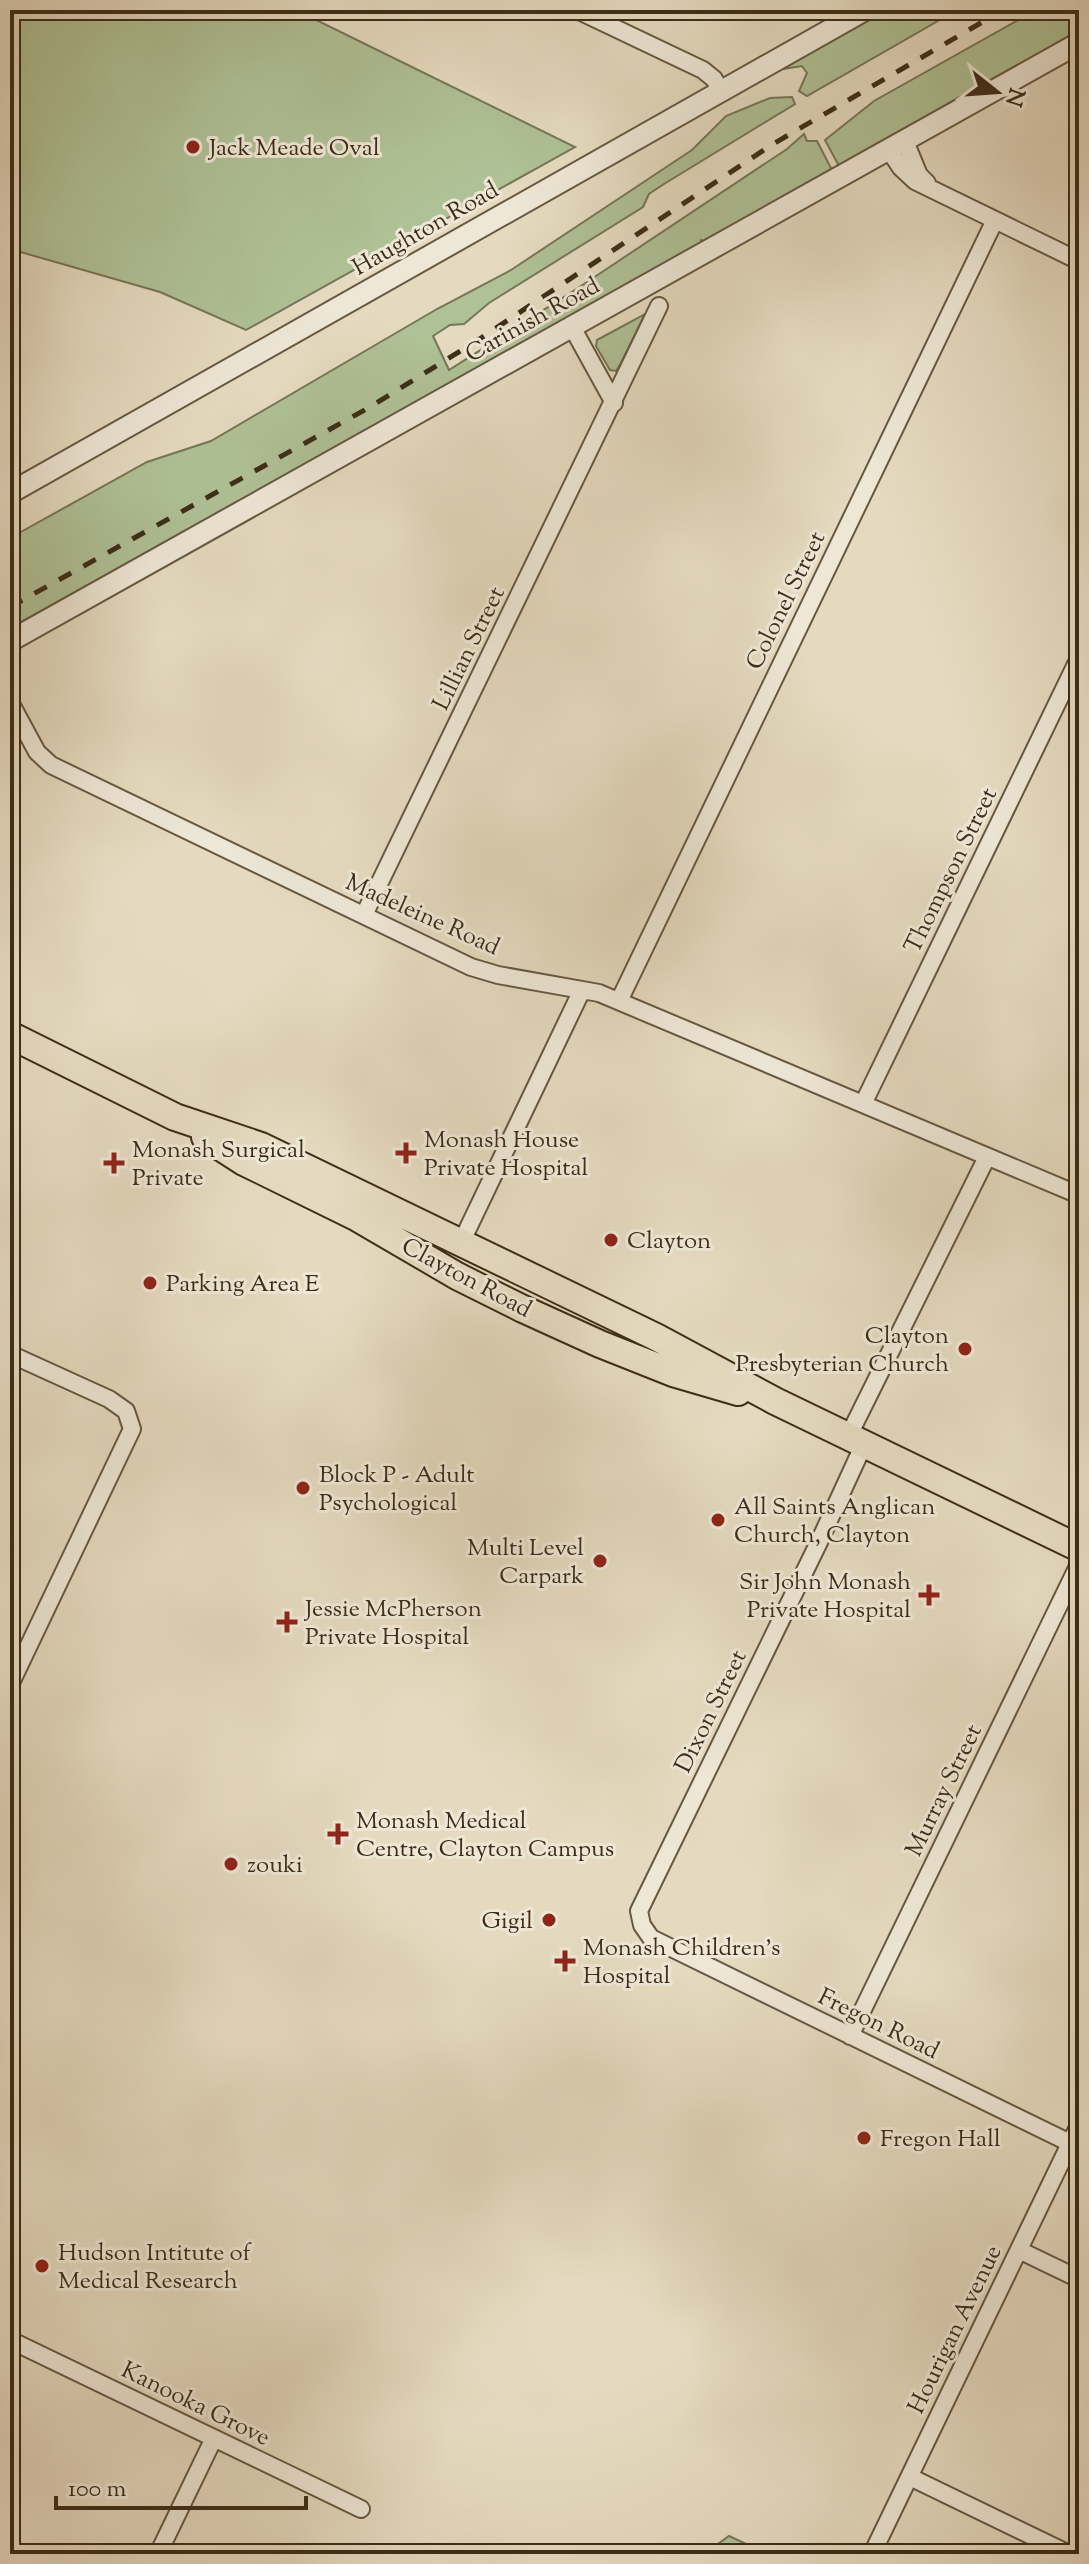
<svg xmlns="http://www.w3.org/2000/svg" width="1089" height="2564" font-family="'Sorts Mill Goudy',serif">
	<rect width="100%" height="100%" fill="#e5dac0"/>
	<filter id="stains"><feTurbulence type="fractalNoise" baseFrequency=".0025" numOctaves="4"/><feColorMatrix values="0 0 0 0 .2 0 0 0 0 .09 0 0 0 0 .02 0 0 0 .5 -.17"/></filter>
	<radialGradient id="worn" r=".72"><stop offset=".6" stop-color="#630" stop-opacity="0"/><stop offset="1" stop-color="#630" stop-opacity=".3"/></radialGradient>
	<path fill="#afc196" stroke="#767757" stroke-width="2" d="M10,10h286l279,137 -329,183 -86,-38 -150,-43z
		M884,10h73l-150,86 -8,-5 8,-18 -5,-7 -19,3 1,-3z
		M1036,10h43v20l-238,137 -2,-1 -14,-26 49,-39z
		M792,97l3,7 -131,80 -15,10 -6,13 -154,96 -25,21 -14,1 -17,11 16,34 129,-82 209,-139 17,-15 3,7h10l16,31 -128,70 -4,-2v4l-691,384v-90l137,-76 64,-21 226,-132 74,-39 181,-120 34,-34 44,-18z
		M645,314l-24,49 -5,8 -6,-1 -14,-24 1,-6z
		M729,2536l39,18h-64z"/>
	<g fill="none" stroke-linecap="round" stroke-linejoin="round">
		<defs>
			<path id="minor" d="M577,10l126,60 11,9 7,12
				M905,141l14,34 8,8
				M889,150l12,18 14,13 164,80
				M572,327l42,76
				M10,702l27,50 14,13 420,202 27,8 101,18 480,202
				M364,915l295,-609
				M619,1001l376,-781
				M864,1102l215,-444
				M461,1243l121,-253
				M10,1354l99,45 17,12 6,18 -122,256
				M848,1437l139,-280
				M864,1444l-45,98 -180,369 3,14 9,13 419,205
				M850,2036l229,-472
				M1019,2250l60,29
				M10,2340l351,169
				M910,2477l159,77
				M158,2554l56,-116
				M872,2554l207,-429"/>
			<path id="tertiary" d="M10,493l855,-483
				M10,641l1069,-598"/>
			<path id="primary" d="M10,1035l165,82 86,29 395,191 119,64 304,147
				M205,1137l39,25 112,55 101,59 66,33 77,35 73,29 65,19"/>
		</defs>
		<use href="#minor" stroke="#675842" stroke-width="20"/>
		<use href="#tertiary" stroke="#675842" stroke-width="24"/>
		<use href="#primary" stroke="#3d2d18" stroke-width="30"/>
		<use href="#minor" stroke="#eee7d6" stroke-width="16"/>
		<use href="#tertiary" stroke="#eee7d6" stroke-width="20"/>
		<use href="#primary" stroke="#e5dac0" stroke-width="26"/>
		<path stroke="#3d2d18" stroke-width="5" stroke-dasharray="14 14" stroke-linecap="butt" d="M10,607l360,-200 108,-67 295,-196 230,-134"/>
	</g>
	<g fill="#8f2418" stroke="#eee7d6" stroke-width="3">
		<circle cx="193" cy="147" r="8"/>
		<path d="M402 1141h8v8h8v8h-8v8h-8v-8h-8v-8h8z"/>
		<path d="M110 1151h8v8h8v8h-8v8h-8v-8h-8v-8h8z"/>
		<circle cx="611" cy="1240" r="8"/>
		<circle cx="150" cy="1283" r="8"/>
		<circle cx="965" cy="1349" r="8"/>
		<circle cx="303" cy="1488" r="8"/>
		<circle cx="718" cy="1520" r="8"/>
		<circle cx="600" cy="1561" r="8"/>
		<path d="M925 1583h8v8h8v8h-8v8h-8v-8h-8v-8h8z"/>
		<path d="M283 1610h8v8h8v8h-8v8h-8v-8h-8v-8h8z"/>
		<path d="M334 1822h8v8h8v8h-8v8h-8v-8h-8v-8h8z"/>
		<circle cx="231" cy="1864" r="8"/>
		<circle cx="549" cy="1920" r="8"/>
		<path d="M561 1949h8v8h8v8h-8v8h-8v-8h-8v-8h8z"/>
		<circle cx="864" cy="2138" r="8"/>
		<circle cx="42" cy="2266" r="8"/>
	</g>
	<g text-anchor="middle" stroke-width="6" stroke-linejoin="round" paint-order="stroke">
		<g font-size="24" fill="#3d2d18" stroke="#eee7d6" text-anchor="start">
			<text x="209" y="155">Jack Meade Oval</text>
			<text x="424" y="1147">Monash House<tspan x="424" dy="28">Private Hospital</tspan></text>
			<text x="132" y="1157">Monash Surgical<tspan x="132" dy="28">Private</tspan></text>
			<text x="627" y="1248">Clayton</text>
			<text x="166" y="1291">Parking Area E</text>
			<text x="949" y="1343" text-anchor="end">Clayton<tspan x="949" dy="28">Presbyterian Church</tspan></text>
			<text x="319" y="1482">Block P - Adult<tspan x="319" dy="28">Psychological</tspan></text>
			<text x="734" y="1514">All Saints Anglican<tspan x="734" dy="28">Church, Clayton</tspan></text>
			<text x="584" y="1555" text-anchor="end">Multi Level<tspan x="584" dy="28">Carpark</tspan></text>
			<text x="911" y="1589" text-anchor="end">Sir John Monash<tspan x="911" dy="28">Private Hospital</tspan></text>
			<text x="305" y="1616">Jessie McPherson<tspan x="305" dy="28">Private Hospital</tspan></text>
			<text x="356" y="1828">Monash Medical<tspan x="356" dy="28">Centre, Clayton Campus</tspan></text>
			<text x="247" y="1872">zouki</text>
			<text x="533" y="1928" text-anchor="end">Gigil</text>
			<text x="583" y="1955">Monash Children's<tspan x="583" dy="28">Hospital</tspan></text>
			<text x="880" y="2146">Fregon Hall</text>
			<text x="58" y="2260">Hudson Intitute of<tspan x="58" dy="28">Medical Research</tspan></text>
		</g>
		<g font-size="24" fill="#3d2d18" stroke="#eee7d6">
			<text transform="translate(425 228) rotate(-30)" y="8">Haughton Road</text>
			<text transform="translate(532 319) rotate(-29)" y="8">Carinish Road</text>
			<text transform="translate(785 600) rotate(-64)" y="8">Colonel Street</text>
			<text transform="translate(468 648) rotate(-64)" y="8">Lillian Street</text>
			<text transform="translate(950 870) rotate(-64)" y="8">Thompson Street</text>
			<text transform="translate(423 914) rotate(24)" y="8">Madeleine Road</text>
			<text transform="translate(467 1277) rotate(28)" y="8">Clayton Road</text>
			<text transform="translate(710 1711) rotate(-64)" y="8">Dixon Street</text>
			<text transform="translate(943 1790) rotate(-64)" y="8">Murray Street</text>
			<text transform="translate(879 2023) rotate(26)" y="8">Fregon Road</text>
			<text transform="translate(954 2329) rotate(-64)" y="8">Hourigan Avenue</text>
			<text transform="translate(196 2403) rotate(26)" y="8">Kanooka Grove</text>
		</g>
	</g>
	<rect width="1089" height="2564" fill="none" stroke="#e5dac0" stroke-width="40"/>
	<rect x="12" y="12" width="1065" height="2540" fill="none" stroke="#3d2d18" stroke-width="4"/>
	<rect x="20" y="20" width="1049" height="2524" fill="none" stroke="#3d2d18" stroke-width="2"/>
	<g transform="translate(997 92) rotate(107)" stroke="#eee7d6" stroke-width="6" paint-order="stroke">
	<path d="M0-6L14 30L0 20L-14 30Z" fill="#3d2d18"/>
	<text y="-12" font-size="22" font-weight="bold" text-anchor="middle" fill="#3d2d18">N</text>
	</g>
	<path d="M56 2496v12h250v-12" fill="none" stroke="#3d2d18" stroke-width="4"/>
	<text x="68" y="2496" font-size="24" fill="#3d2d18" stroke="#eee7d6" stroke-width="6" paint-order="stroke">100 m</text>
	<rect width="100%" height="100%" filter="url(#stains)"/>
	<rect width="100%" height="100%" fill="url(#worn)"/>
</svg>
